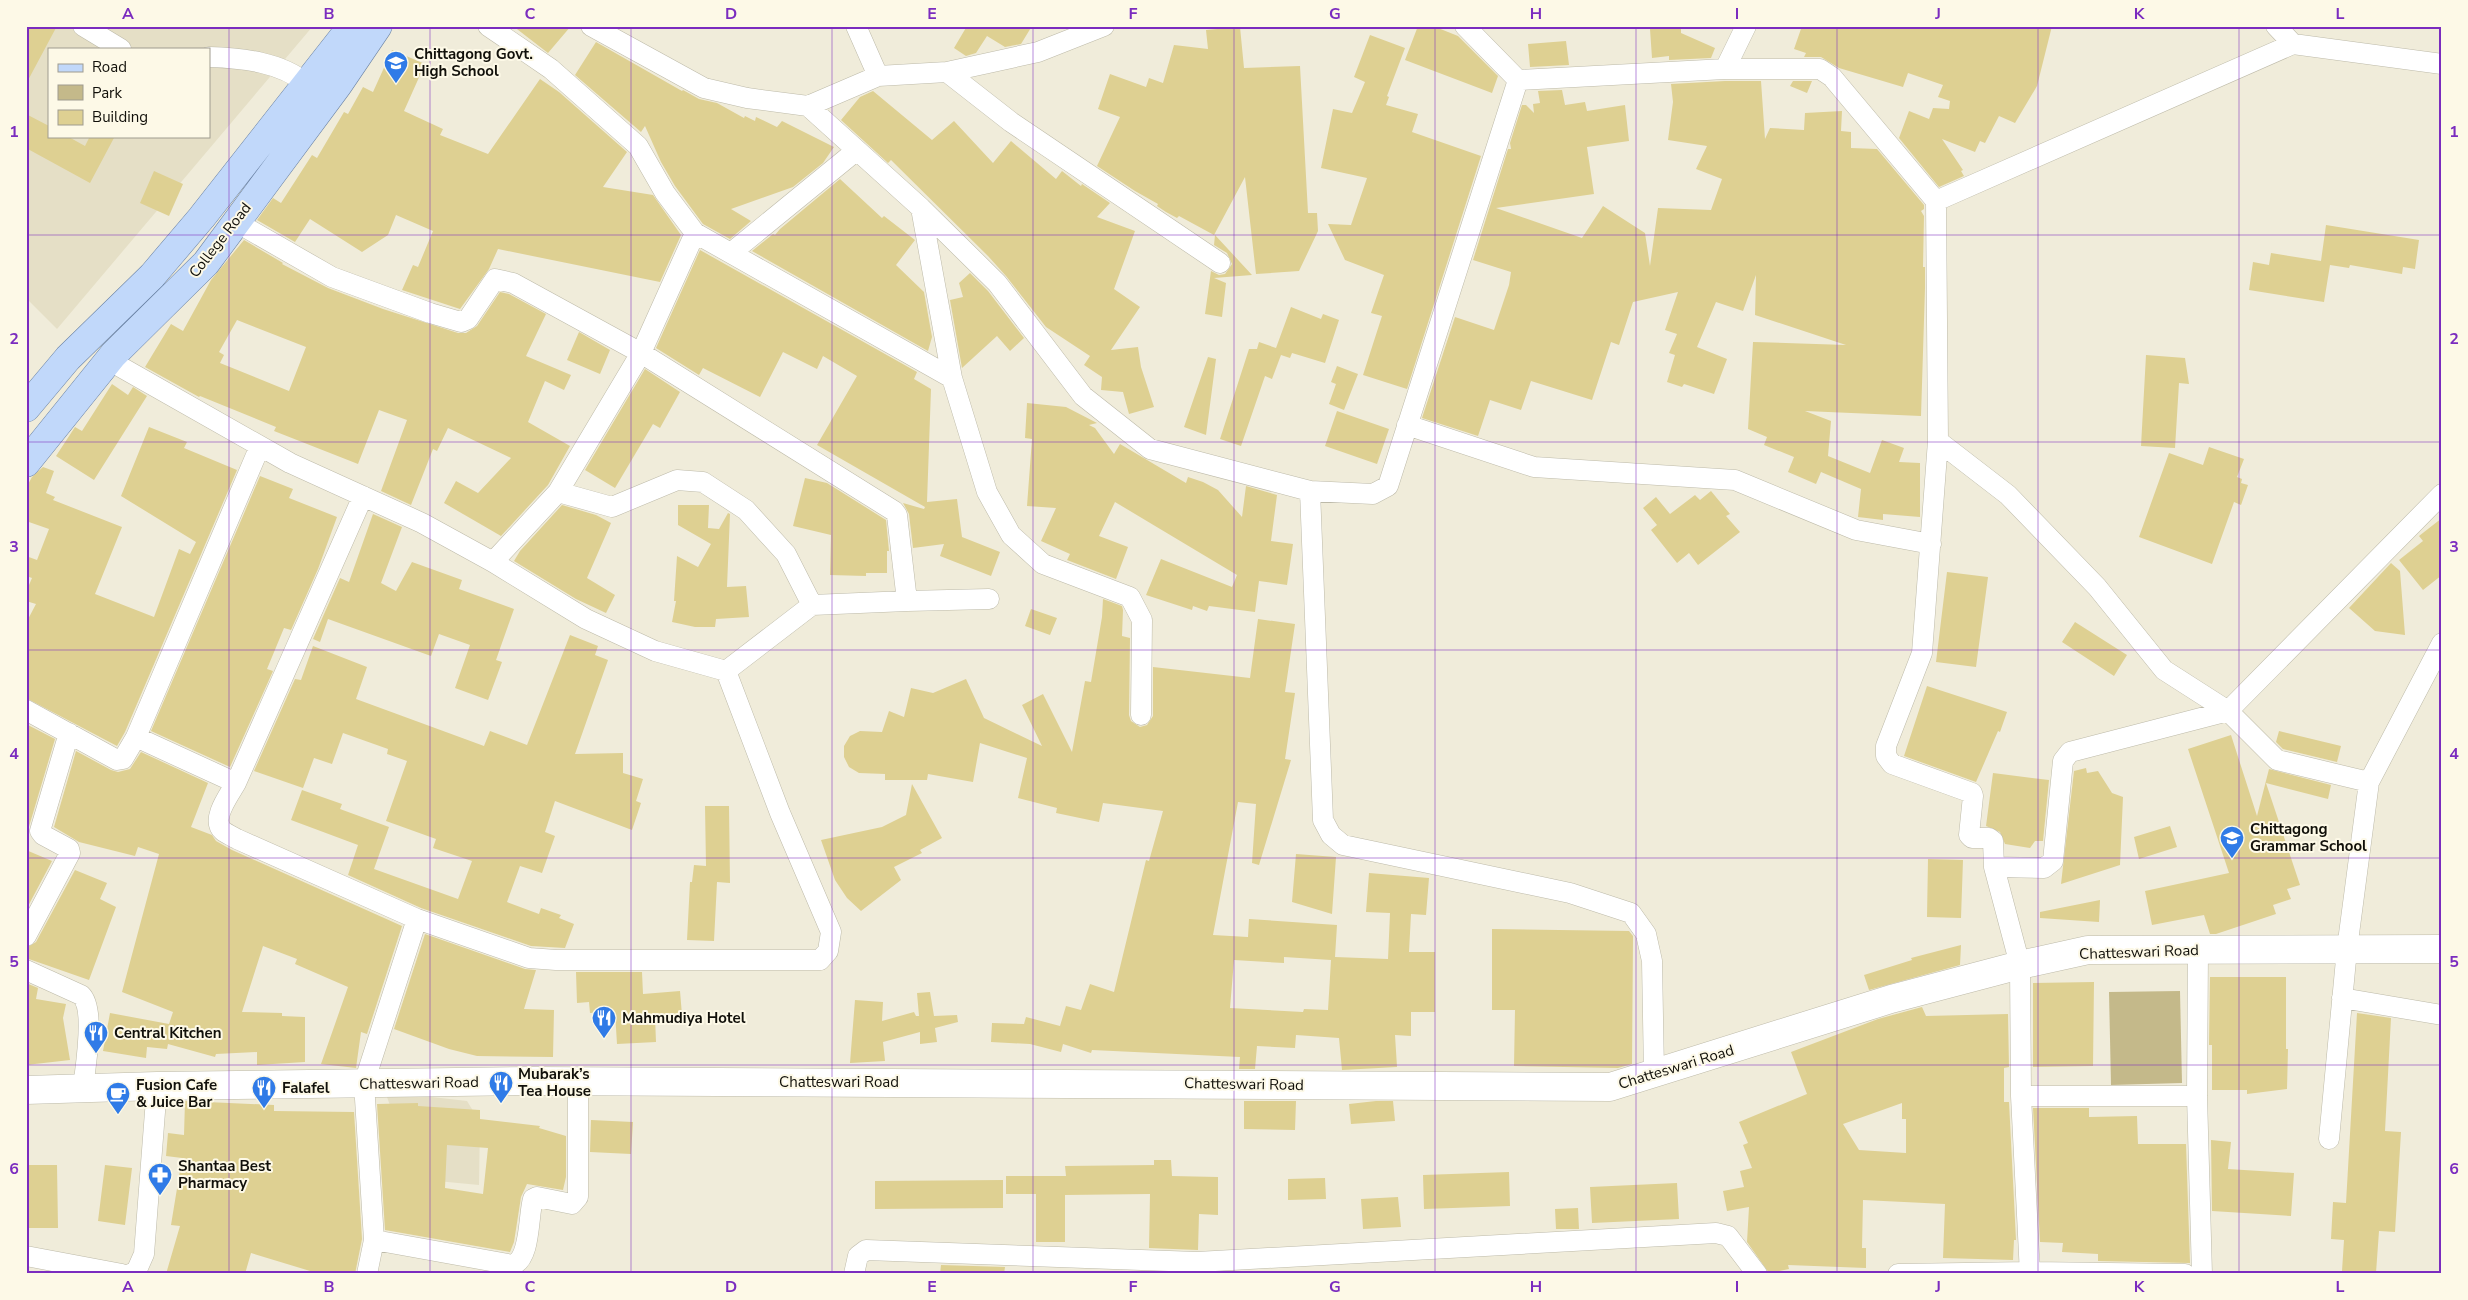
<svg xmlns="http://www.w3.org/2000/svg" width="2468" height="1300" font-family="'Nunito Sans',sans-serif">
	<rect width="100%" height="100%" fill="#f0ecda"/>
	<path fill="#e5dfc6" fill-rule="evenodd" d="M26,26h287l-256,303 -31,-31zM49,49h160v87h-160z
		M423,1096l44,5 13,21 -1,63 -63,-6 -29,-82z"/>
	<path fill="#c4b98a" d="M2180,991l2,92 -71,2 -2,-93z"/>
	<path fill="#ded092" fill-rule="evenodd" d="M26,26h31l-31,58z
		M513,26h58l-23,27z
		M967,26h65l-11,18 -16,3 -18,-11 -11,17 -10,3 -12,-8z
		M1418,26h15l25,10 40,40 -6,17 -87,-33z
		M1802,26h250l-15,60 -22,37 -16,-7 -14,27 -5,-2 -5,11 -33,-13 21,31 -2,1 3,5 -25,11 -40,-49 10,-27 20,8 4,-11 16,1 1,-8 -12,-4 5,-12 -35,-12 -5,14 -64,-19 -18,-11h-17l2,-4 -12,-4z
		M1240,27l4,41 56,-2 8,147h9l1,18 -19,40 -43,3 -11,-97 -31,58 -35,-19 -2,2 -11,-6 -9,-6 1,-2 -23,-13 -38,-25 23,-49 -22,-8 12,-35 36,13 3,-9 14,5 11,-38 34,4 -2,-19z
		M1681,27v6l34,15 -4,10 -42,2v-4l-17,2 -2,-29z
		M1370,35l35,13 -18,48 2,1 -3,8 32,9 -6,18 69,24 -74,233 -44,-14 19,-59 -11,-3 13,-38 -39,-15 -17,-36 23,1 16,-47 -46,-10 12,-59 19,4 13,-31 -11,-5z
		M1566,41l3,24 -39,2 -2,-23z
		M596,42l86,49 1,-1 16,9 18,4 27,15 1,-2 10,5 1,-4 21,10 5,-6 52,26 -11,16 -30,24 -62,22 20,12 -21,18 -27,-15 -28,-38 -14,-24 -16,-36 -4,6 -66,-57z
		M392,50l33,14 -21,47 39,18 -3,6 48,19 52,-75 19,13 68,60 -24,35 50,8 28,40 -21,47 -162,-33 -9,20 -29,40 -58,-19 11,-25 5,2 15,-36 -37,-16 -8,20 -26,17 -52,-33 -15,23 -38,-22 16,-22 8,5 31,-48 5,3 27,-46 4,2 15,-27 10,5z
		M1725,81h36l4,58 5,-11 34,2 1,-17 37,-2 -1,20 10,1v16l26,1 47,56v4l-3,2 3,5 -1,51h2v21l-4,128 -116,-5 26,10 -3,35 42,17 12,-33 22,8 -5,14 21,1v54l-37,-3v6l-25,-3 3,-28 -40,-17 -5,12 -28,-12 6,-15 -30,-12 3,-8 -19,-8 5,-87 93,3 -91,-30 1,-40 -13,36 -27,-9 -19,45 30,12 -13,35 -30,-10 -2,3 -15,-5 8,-27 -6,-2 8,-19 -12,-4 13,-38 -45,10 -14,43 -8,-3 -19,58 -61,-19 -10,29 -31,-10 -12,36 -56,-18 33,-101 39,13 15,-45 2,-13 -38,-12 35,-111h3l-1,-6 12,-38h4l8,8 -1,-9 7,-1 -2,-12 24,-1 3,15 20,-3 2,9 38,-6 4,36 -42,6 7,47 -98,14 86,30 21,-32 42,27 5,33 8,-58 53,2 11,-31 -26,-10 11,-23 -39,-6 5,-38 -2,-18z
		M1793,81h19l-5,12 -17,-7z
		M873,91l59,49 22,-19 39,42 18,-22 45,38 6,-8 19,15 1,-2 28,19 -13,14 38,14 -21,58 26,18 -29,43 27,-3 3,20 13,40 -25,7 -6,-22 -22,-2 1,-13 -18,-12 6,-9 -44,-29 -40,-51 -18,-20 -97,-96 -3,3 -47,-43 19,-23z
		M26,114l23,12v10h18l18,10 5,-10h25l-25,47 -64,-35z
		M154,171l29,13 -14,32 -29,-13z
		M840,179l42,39 2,-2 31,24 -19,25 28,27 8,45 -4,14 -176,-100 21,-17 2,1 5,-6z
		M2326,225l93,15 -4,29 -12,-2 -1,7 -52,-9 -1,3 -19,-3 -6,37 -75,-12 4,-28 16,3 2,-12 50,8z
		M1215,235l37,40 -38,3 12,5 -4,34 -17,-3 6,-43 8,4 6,-1 7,-10 -5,-11 -13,-8z
		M244,240l39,23 -1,1 46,24 55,21 75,24h8l11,-7 23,-34 9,2 37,20 -20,42 45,19 -7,15 -19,-9 -17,41 42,24 -22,39 -47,51 -57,-33 12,-22 22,12 33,-35 -63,-30 -11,23 -4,-2 -22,56 -30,-14 26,-71 -28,-10 -21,54 -84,-33 2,-4 -76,-31 -1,1 -54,-30 26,-43 12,7 28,-51zM237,320l69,27 -17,44 -69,-28 4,-8 -5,-3z
		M700,250l217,122 -3,7 17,10 -4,113 30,-3 5,38 38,15 -9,24 -51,-20 4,-12 -31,4 -4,-34 -6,-11 21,6 1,-2 -108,-62 40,-69 -34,-20 -6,13 -34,-17 -23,45 -57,-29 -4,7 -43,-27z
		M970,273l18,18 36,47 -14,13 -13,-15 -35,32 -12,-68 13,-3 -4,-14z
		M1291,307l30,12 2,-5 16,6 -14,43 -33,-10 -2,5 -9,-3 -9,24 -7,-3 -24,70 -21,-7 29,-90h8l2,-7 17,6z
		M579,332l31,18 -10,24 -33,-14z
		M2146,355l39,3 4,26 -10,-1 -4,65 -34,-2z
		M1208,357l8,2 -10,76 -22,-8z
		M1337,366l21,8 -14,36 -15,-6 7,-20 -5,-2z
		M645,369l35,23 -20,36 -7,-4 -38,64 -30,-18z
		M112,384l16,11 5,-8 14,9 -53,84 -38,-24 19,-29 7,4z
		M1027,403l39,4 31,16 -8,2 6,3 19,26 6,-10 66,39 2,-6 15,5 15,8 24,27 4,-31 31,9 -6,46 22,3 -6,41 -28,-4 -4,31 -46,-6 -2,5 -14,-5 -1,4 -46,-15 15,-36 71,28 5,-12 -122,-73 -16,34 29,11 -12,32 -49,-19 3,-6 -29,-13 15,-33 -29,-2 5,-67 -7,-1z
		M1337,411l52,18 -12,35 -52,-18z
		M149,427l38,15 -3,6 53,22 -112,262 -8,14 -91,-48v-75l10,-19 -10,-3v-9l6,-14 -6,-2v-20l11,4 12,-31 -23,-8v-33l6,-11 11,-10 11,4 -8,22 9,4 -2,3 69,27 -27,67 59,23 25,-68 11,5 6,-12 -75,-46z
		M2209,447l35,12 -7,18 5,2 -1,4 7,2 -7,20 -7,-3 -22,62 -73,-27 30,-84 34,12z
		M260,476l33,13 -4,9 48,19 -19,52 -27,61 -7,-2 -17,41 6,2 -43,96 -79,-36z
		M805,478l22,5 59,37 3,31h-2v22h-21v3l-36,-1 1,-40 -38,-9z
		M1711,491l19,23 -4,2 14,16 -42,33 -9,-12 -12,10 -26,-33 6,-5 -14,-17 13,-11 14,17 25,-19 5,5z
		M562,505l34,10 15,8 -24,55 28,17 -9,18 -30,-14 -62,-38 6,-10z
		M678,505h31l-1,23 11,1 9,-16 2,1 -3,73 19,-1 3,31 -33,2 -1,8h-20l-23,-5 4,-21h-2l3,-45 21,11 13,-23 -33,-19z
		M373,514l29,13 -21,56 15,8 16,-29 50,18 -3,9 55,20 -18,51 6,2 -14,38 -33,-12 15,-43 -31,-11 -8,22 -103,-37 -8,23 -7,-3 27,-61 9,4z
		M2442,518v57l-19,15 -24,-30 24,-19 -4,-5z
		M2391,563l9,8 5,64 -30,-4 -26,-23z
		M1947,572l41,5 -12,90 -40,-5z
		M1103,599l19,7 1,4 -1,26 8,2 -1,77 2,6 9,6 7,-2 6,-9v-49l97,11 8,-59 37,5 -10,68 10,1 -10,66 6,1 -32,105 -7,-2 4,-59 -18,-2 -25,133 35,2 1,-18 88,6 -2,32 53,2 2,-46 -24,-1 3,-39 60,5 -3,37 -15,-1 -2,38h26v60h-24v24l-16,-1 2,32 -55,3 -3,-32 -43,-3 -1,13 -38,-2 -2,23h-16l1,-12 -148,-7 -1,3 -28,-9 -2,8 -31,-8 -39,-2 1,-19 32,1 2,-7 34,9 6,-20 15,4 9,-26 24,8 32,-132 3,1 14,-50 -60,-8 -4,19 -43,-9 1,-5 -39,-10 9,-40 -47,-15 -7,39 -45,-8 -1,6h-42v-6l-26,-1 -10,-6 -5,-10v-11l6,-10 10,-5 22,1 7,-21 15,6 7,-29 22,5 33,-14 18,39 58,28 -20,-41 21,-11 29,58 13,-71 6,1 11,-65zM1284,957l47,3 -3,50 -24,-1 -1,3 -73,-4 4,-48 50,3z
		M1031,609l26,9 -7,17 -25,-9z
		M2075,622l52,33 -13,21 -52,-34z
		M570,635l28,11 -3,9 13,5 -33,94 48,-1v20l20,6 -7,22 5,2 -9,27 -77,-29 -10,31 10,4 -13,37 -22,-7 -13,36 32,12 2,-6 20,7 -2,3 15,6 -9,24 -34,-2 -110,-38 -73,-33 10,-30 -67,-25 11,-30 40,14 -2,5 49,18 -15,42 84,30 14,-38 -39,-13 3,-9 -50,-18 21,-60 -20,-7 1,-5 -45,-16 -11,31 -18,-6 -11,30 -49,-17 41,-92 6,1 12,-34 54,21 -11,32 128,47 6,-15 37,14z
		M1927,686l80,26 -7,20 -2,-1 -22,51 -72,-26z
		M26,724l29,15 -27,91h-2z
		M2279,731l62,15 -4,16 -54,-13 -7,-7z
		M2231,735l26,81 12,-47 62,16 -3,14 -62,-16 34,102 -13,4 4,10 -18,6 3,9 -60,20h-6l-6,-19 -52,10 -7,-34 84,-18 -41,-124z
		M76,751l35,19 7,2 12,-3 11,-17 67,31 -17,44 21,8 4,6 16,9 170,76 -35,108 -6,-2 -5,36 -35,-4 27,-77 -53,-23 2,-5 -34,-13 -21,66 40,1v3l23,1v45l-48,3v-13l-41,2 -1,3 -47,-13 -1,5 -20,-2 -1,11 -43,-7 7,-38 59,11 4,-12 -51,-20 37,-138 -21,-7 -3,9 -56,-14 -25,-15z
		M2086,768l1,5 11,-2 14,22 11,4 -3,68 -59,19 13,-113z
		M1993,773l56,7 -6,61h-8l-5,7 -25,-4 -5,-12 -14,-6z
		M912,784l30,54 -22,12 2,3 -28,14 7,13 -40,31 -14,-13 -12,-18 -14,-40 61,-13 24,-12z
		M705,806h24l1,77 -13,-1 -3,59 -27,-1 3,-58h2l2,-17 12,1z
		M2170,826l7,21 -38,12 -5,-22z
		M26,850l26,11 -26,49z
		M1296,854l40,3 -4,57 -40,-12z
		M1928,859l35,1 -2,58 -34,-1z
		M75,870l32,13 -7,16 16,8 -27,73 -63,-22v-10l10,-6z
		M2100,900l-1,22 -59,-4v-6z
		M1492,929l137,2 4,5 -1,128 -14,4 -104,-2 1,-56h-23z
		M425,934l100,35 11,1 -12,39 30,1 -1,47 -76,-1 -28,-7 -55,-20z
		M1961,945l-1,20 -91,25 -5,-15 48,-15 -1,-2z
		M576,972h66l1,22 37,-3 2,24 -27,2 1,25 -39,2 -2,-32 -25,1 -1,-11 -12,1z
		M2210,977h76v72h2l-1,40 -40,5v-4h-35v-45h-3z
		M2094,982l-1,84 -60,1v-84z
		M26,983l12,5 -2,11 30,5 -3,14 7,42 -44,5z
		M930,992l4,24 23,-1 1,7 -23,6 2,14 -17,2v-12l-37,10 2,19 -35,2 5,-63 28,2 -1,19 32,-9 2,4h3l-2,-23z
		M1922,1007l4,9 82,-2 1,53 -5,1v34h5l7,138h-2l-1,20 -70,-2 2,-54 -82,-4 -1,48h4v20l-78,-3 1,4 -20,4 -22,-31 2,-35 -22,4 -4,-20 21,-4 -4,-16 12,-3 -9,-23 5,-2 -9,-21 68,-28 -16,-42 87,-33zM1902,1103v16h4v34l-47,-3 -16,-26z
		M2357,1013l34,5 -6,113 16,1 -6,100 -16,-1 -3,42 -34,-2 2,-31 -13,-1 2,-37 13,1z
		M185,1101l89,4v6l80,1 8,127 -7,35h-35l-69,-21 -6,21h-79l14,-48 -9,-1 11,-67 -16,-2 2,-23 16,2z
		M1244,1101h52l-1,29 -51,-1z
		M1376,1101h17l2,20 -44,3 -2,-20z
		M418,1103v3l62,4v9l60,7 -1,2 27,8v41l-3,13 -36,-6 -6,13 -7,45 -4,10 -125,-22 -8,-126zM447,1145l41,3 -5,46 -38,-6z
		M2033,1108h56v9l48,-1 1,28h48l4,119 -92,-2v-7l-36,-2 1,-9 -23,-1z
		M591,1120l42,2 -2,32 -41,-2z
		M2211,1140l20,2 -3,27 66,4 -3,43 -79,-5z
		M1154,1160h17l1,16 46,1v38l-19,-1 -1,36 -49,-2 1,-54 -85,1v47h-29v-48h-30v-18h60l-1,-10 89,-1z
		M26,1165h31l1,63h-32z
		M105,1165l27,3 -7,57 -27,-4z
		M1509,1172l1,34 -86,3 -1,-34z
		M1325,1178l1,21 -38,1v-21z
		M1003,1180v28l-128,1v-28z
		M1677,1183l2,36 -87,4 -2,-36z
		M1398,1197l3,30 -38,2 -2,-30z
		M1578,1208l1,21h-23l-1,-20z
		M941,1265l64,2 -1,7h-64z"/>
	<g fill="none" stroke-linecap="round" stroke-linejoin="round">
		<defs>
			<path id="minor" d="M83,26l38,23
				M488,26l63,43 87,77 27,47 30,40 257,145
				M591,26l113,62 43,10 61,8 70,-30 69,-4 91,-20 66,-26
				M856,26l22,50
				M1465,26l53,54 207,-11h95l12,8 104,124 2,240 -16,212 -36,93v10l6,8 80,29 1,3 -4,39 3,3h17l4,3 1,26 26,98 1,131 9,178
				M2276,26l17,18 149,20
				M209,57c33,1 72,5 98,27
				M1725,69l21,-43
				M947,72l64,50 209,141
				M808,106l113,102 76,75 86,113 67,53 160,42 13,329 8,15 12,10 227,48 61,20 15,21 6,27 2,112
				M1936,201l357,-157
				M921,208l31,170 35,114 24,43 32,29 87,33 12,23 -1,95
				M236,222l96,55 98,36 31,9 7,-3 27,-40 18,4 128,70 253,158 3,4 10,86 82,-2
				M731,253l126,-103
				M113,355l6,11 171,97 132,60 71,39 93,57 69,32 71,20 86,-66 -26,-51 -40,-44 -43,-28 -26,-2 -65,27 -54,-15
				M1407,425l127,42 201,13 121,50 75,14
				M1938,441l70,54 89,92 67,83 64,41 49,49 92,22
				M1310,491l63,3 15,-8 130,-406
				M363,496l-127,287c-6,11 -26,36 -13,48 4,3 9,5 14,8l180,80 112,39 27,2h264l8,-9 3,-19 -51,-119 -54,-142
				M493,562l65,-70 83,-139 54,-120
				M812,605l95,-4
				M26,710l91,50 6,-1 13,-22 100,46
				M136,737l124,-291
				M1994,867l50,1 9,-7 10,-100 7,-9 158,-41 214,-217
				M26,936l44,-83 -1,-4 -26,-14 -3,-4 29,-98
				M2198,950l-1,146 5,178
				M26,970l55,25c15,14 4,73 2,94
				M2342,998l100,17
				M2021,1096h176
				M2329,1139l18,-190 22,-167 73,-139
				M374,1240l139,25c18,-7 15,-49 20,-66l4,-2 35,7 6,-7v-115
				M26,1256l96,18
				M1197,1262l519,-29 12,3 29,38
				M130,1274l6,-2 8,-18 13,-168
				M367,1274l7,-34 -10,-157 53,-164
				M854,1274l4,-18 8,-6 331,12 10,6
				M1898,1274l132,-2 155,2"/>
			<path id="secondary" d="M26,1090l131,-4 375,-5 1078,6 281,-88 129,-34 68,-15 354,-1"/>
			<path id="primary" d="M26,408l42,-50 84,-82 50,-59 150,-191
				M26,463l87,-108 93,-92 132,-178 40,-59"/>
		</defs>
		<use href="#minor" stroke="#bdbaa9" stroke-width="21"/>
		<use href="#secondary" stroke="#bdbaa9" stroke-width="29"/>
		<use href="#primary" stroke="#6981a3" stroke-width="29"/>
		<use href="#minor" stroke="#fff" stroke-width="20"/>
		<use href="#secondary" stroke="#fff" stroke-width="28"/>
		<use href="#primary" stroke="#c1d8fa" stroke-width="28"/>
	</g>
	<path fill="none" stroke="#7b2cbf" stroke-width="1" stroke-opacity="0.55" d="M229,26v1248M430,26v1248M631,26v1248M832,26v1248M1033,26v1248M1234,26v1248M1435,26v1248M1636,26v1248M1837,26v1248M2038,26v1248M2239,26v1248M26,235h2416M26,442h2416M26,650h2416M26,858h2416M26,1065h2416"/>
	<defs>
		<symbol id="school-pin" viewBox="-11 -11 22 30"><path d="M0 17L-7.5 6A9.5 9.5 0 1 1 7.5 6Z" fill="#307be7" stroke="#fdf9e7"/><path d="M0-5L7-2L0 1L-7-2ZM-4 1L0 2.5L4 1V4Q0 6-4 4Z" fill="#fff"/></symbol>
		<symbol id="restaurant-pin" viewBox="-11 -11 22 30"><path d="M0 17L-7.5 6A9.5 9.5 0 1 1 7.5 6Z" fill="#307be7" stroke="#fdf9e7"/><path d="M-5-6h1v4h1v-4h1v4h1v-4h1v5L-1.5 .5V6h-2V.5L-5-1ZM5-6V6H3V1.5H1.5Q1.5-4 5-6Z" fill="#fff"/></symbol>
		<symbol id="cafe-pin" viewBox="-11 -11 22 30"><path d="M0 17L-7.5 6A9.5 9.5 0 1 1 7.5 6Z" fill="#307be7" stroke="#fdf9e7"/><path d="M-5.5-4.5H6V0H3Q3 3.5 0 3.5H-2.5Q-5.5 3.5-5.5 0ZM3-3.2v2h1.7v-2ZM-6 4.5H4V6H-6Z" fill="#fff"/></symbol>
		<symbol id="pharmacy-pin" viewBox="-11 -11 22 30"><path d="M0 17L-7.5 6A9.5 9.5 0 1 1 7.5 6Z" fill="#307be7" stroke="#fdf9e7"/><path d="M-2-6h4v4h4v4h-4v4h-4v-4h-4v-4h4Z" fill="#fff"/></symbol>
	</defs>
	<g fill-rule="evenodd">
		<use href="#school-pin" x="382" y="49" width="28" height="38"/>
		<use href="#school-pin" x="2218" y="824" width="28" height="38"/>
		<use href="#restaurant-pin" x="590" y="1004" width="28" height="38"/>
		<use href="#restaurant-pin" x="82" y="1019" width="28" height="38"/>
		<use href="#restaurant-pin" x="487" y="1069" width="28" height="38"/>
		<use href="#restaurant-pin" x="250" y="1074" width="28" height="38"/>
		<use href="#cafe-pin" x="104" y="1080" width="28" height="38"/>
		<use href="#pharmacy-pin" x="146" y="1161" width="28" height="38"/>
	</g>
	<g text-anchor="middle" stroke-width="4" stroke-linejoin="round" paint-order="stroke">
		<g font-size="15" font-weight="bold" fill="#11100a" stroke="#fdf9e7" text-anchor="start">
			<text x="414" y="59">Chittagong Govt.<tspan x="414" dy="17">High School</tspan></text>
			<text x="2250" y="834">Chittagong<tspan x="2250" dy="17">Grammar School</tspan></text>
			<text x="622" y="1023">Mahmudiya Hotel</text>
			<text x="114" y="1038">Central Kitchen</text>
			<text x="518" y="1079">Mubarak’s<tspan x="518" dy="17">Tea House</tspan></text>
			<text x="136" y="1090">Fusion Cafe<tspan x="136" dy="17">&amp; Juice Bar</tspan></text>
			<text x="282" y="1093">Falafel</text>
			<text x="178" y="1171">Shantaa Best<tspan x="178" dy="17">Pharmacy</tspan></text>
		</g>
		<g font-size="15" fill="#11100a" stroke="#fdf9e7">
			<text transform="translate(220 240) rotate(-52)" y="5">College Road</text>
			<text transform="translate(2139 952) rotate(-2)" y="5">Chatteswari Road</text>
			<text transform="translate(1676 1067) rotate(-17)" y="5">Chatteswari Road</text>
			<text x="839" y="1087">Chatteswari Road</text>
			<text transform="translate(419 1083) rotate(-1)" y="5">Chatteswari Road</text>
			<text transform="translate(1244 1084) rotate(1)" y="5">Chatteswari Road</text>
		</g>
	</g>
	<rect width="2468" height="1300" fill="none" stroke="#fdf9e7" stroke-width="55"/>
	<rect x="48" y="48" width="162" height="90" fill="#fdf9e7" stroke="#9f9c8f"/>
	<rect x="58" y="64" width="25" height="8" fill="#c1d8fa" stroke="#9f9c8f"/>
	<text x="92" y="72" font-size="15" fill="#11100a">Road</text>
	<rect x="58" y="85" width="25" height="15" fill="#c4b98a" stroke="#9f9c8f"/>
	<text x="92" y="98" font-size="15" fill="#11100a">Park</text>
	<rect x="58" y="110" width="25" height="15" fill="#ded092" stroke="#9f9c8f"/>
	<text x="92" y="122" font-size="15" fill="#11100a">Building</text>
	<rect x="28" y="28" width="2412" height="1244" fill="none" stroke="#7b2cbf" stroke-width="2"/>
	<g font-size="16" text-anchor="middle" font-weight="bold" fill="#7b2cbf">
		<text x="128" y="19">A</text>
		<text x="329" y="19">B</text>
		<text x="530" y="19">C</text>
		<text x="731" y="19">D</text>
		<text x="932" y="19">E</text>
		<text x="1133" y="19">F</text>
		<text x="1335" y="19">G</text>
		<text x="1536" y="19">H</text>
		<text x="1737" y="19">I</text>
		<text x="1938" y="19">J</text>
		<text x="2139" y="19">K</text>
		<text x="2340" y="19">L</text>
		<text x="14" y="137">1</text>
		<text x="2454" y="137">1</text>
		<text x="14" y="344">2</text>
		<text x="2454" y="344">2</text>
		<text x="14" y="552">3</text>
		<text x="2454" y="552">3</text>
		<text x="14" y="759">4</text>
		<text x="2454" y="759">4</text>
		<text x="14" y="967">5</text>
		<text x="2454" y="967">5</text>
		<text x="14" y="1174">6</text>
		<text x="2454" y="1174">6</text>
		<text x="128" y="1292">A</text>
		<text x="329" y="1292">B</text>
		<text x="530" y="1292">C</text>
		<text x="731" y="1292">D</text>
		<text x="932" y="1292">E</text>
		<text x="1133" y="1292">F</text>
		<text x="1335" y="1292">G</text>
		<text x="1536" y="1292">H</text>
		<text x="1737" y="1292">I</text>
		<text x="1938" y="1292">J</text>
		<text x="2139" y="1292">K</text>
		<text x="2340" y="1292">L</text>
	</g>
</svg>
